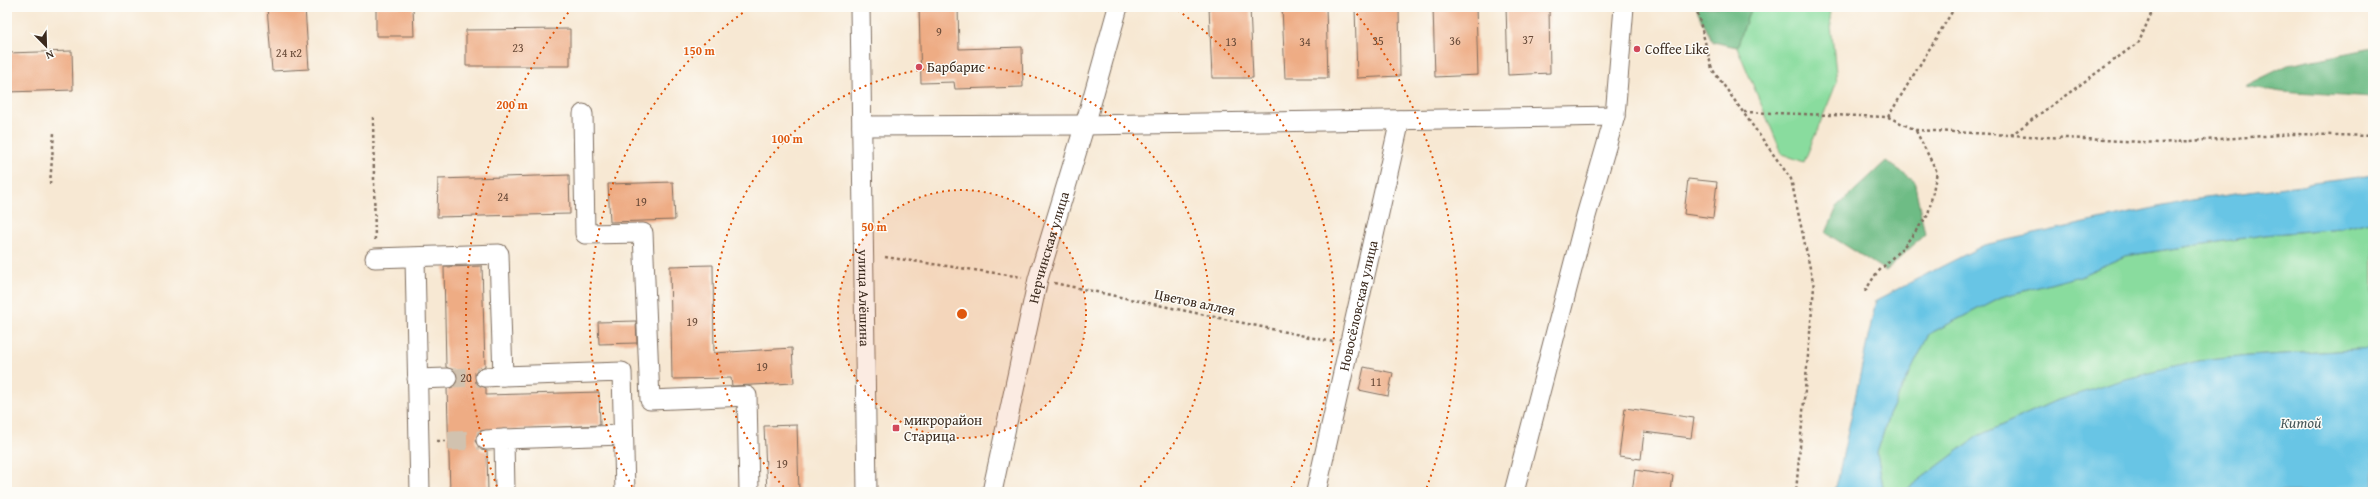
<svg xmlns="http://www.w3.org/2000/svg" width="2380" height="499" font-family="'Gentium Book Plus',serif">
	<rect width="100%" height="100%" fill="#fdfcf7"/>
	<filter id="ink" filterUnits="userSpaceOnUse"><feTurbulence type="fractalNoise" baseFrequency=".025" numOctaves="2"/><feDisplacementMap in="SourceGraphic" scale="8" xChannelSelector="R" yChannelSelector="G"/><feConvolveMatrix kernelMatrix="1 2 1 2 8 2 1 2 1" color-interpolation-filters="sRGB"/></filter>
	<filter id="wash" filterUnits="userSpaceOnUse"><feTurbulence type="fractalNoise" baseFrequency=".012" numOctaves="4" result="noise"/><feDisplacementMap in="SourceGraphic" scale="16" xChannelSelector="R" yChannelSelector="G"/><feGaussianBlur stdDeviation="0.9" result="paint"/><feColorMatrix in="noise" values="0 0 0 0 0 0 0 0 0 0 0 0 0 0 0 0 0 1.4 0 .05"/><feComposite in="paint" operator="in"/></filter>
	<g filter="url(#wash)">
		<rect width="100%" height="100%" fill="#f7e8d3"/>
		<path fill="#89dc9e" stroke="#62835e" d="M1751,7h78l8,75 -33,80 -22,-8 -45,-107z
			M2373,220v129l-124,7 -51,5 -143,40 -77,35 -75,56h-19l-7,-39 12,-38 40,-81 72,-37 79,-21 45,-20 139,-21 77,-7z"/>
		<path fill="#6ebc85" stroke="#547352" d="M1697,7h54l-14,40 -24,-5 -15,-29z
			M2373,48v50l-91,-6 -37,-6 43,-21z
			M1886,161l28,19 11,54 -39,37 -60,-38 11,-26z"/>
		<path fill="#67c5e5" stroke="#517882" d="M2373,175v45l-32,8 -77,7 -139,21 -45,20 -79,21 -72,37 -40,81 -12,38 7,39h-49l41,-192 108,-55 207,-45z
			M2373,349v143h-470l75,-56 77,-35 71,-22 72,-18 51,-5z"/>
		<g id="blocks">
			<path fill="#eeac84" d="M267,7h38l4,62 -37,2z
				M376,7h37l1,29h-38z
				M919,7h39l1,42 63,-2 1,40 -68,2 -1,-7 -33,1z
				M1209,7h41l3,71h-41z
				M1282,7h44l2,71h-43z
				M1355,7h44l1,69 -43,2z
				M1433,7h43l2,68 -43,2z
				M1506,7h43l1,66 -42,2z
				M570,29v37h-104v-36z
				M72,51l1,39 -66,2v-39z
				M569,175l1,39 -133,3 1,-38z
				M1688,179l29,3 -4,36 -29,-4z
				M673,182l2,38 -65,2 -2,-38z
				M713,265l1,88 78,-5 2,35 -62,3 -1,-8 -59,1 -2,-113z
				M482,266l3,100 -10,6 1,11 10,5v7l113,-3 1,33 -120,6 -5,10 6,9 6,1 1,41h-38l-3,-103 6,-2 5,-9 -2,-6 -10,-5 -2,-100z
				M636,321l1,22 -38,1 -1,-22z
				M1364,367l29,6 -5,23 -29,-6z
				M1625,408l69,10 -3,20 -47,-6 -3,27 -22,-3z
				M797,425l2,67h-32l-3,-66z
				M1635,470l38,6 -2,16h-39z"/>
		</g>
	</g>
	<g filter="url(#ink)">
		<use href="#blocks" fill-opacity="0" stroke="#7d6c5d" stroke-width="1"/>
		<g fill="none" stroke-linecap="round" stroke-linejoin="round">
			<path stroke="#d1c2af" stroke-width="19" stroke-dasharray="19 10" stroke-linecap="butt" d="M447,378l38,-1
				M448,441l38,-1"/>
			<defs>
				<g id="minor">
					<path id="s1" d="M860,7l7,485"/>
					<path d="M583,114l2,120 58,-1 7,167 97,-4 2,96"/>
					<path d="M862,126l223,-1 530,-9"/>
					<path d="M375,258l124,-4 4,122 119,-4 3,120"/>
					<path d="M415,258l5,234"/>
					<path d="M485,377l18,-1"/>
					<path d="M417,379l30,-1"/>
					<path d="M486,440l18,-1"/>
					<path d="M505,492l-1,-53 119,-4"/>
					<path id="s2" d="M992,492l46,-213 51,-168 29,-104"/>
					<path id="s3" d="M1316,492l84,-372"/>
					<path d="M1514,492l72,-276 29,-100 9,-109"/>
				</g>
			</defs>
			<use href="#minor" stroke="#7d6c5d" stroke-width="21"/>
			<path stroke="#7d6c5d" stroke-width="2.5" stroke-dasharray="3 3" stroke-linecap="butt" d="M1696,7l16,62 79,110 23,108 -18,205
				M1744,112l144,5 28,13 244,13 134,-9 79,2
				M373,117l2,125
				M1888,117l67,-110
				M2011,135l128,-93 15,-35
				M50,184l4,-51
				M885,257l137,20
				M1054,283l279,59
				M1865,291l11,-17 29,-29 23,-30 9,-43 -21,-41
				M437,441h11"/>
			<use href="#minor" stroke="#fff" stroke-width="19"/>
		</g>
	</g>
	<circle cx="962" cy="314" r="124" fill="#df570d" fill-opacity=".12"/>
	<g fill="none" stroke="#df570d" stroke-width="2" stroke-dasharray="2 4">
		<circle cx="962" cy="314" r="124"/>
		<path d="M788 491A248 248 0 1 1 1136 491"/>
		<path d="M635 492A372 372 0 0 1 751 7M1173 7A372 372 0 0 1 1289 492"/>
		<path d="M499 492A496 496 0 0 1 571 9M1353 9A496 496 0 0 1 1425 492"/>
	</g>
	<g fill="#d1495b" stroke="#fdfcf7" stroke-width="1.5">
		<circle cx="1637" cy="49" r="4"/>
		<circle cx="919" cy="67" r="4"/>
		<rect x="892" y="424" width="8" height="8" rx="2"/>
	</g>
	<g text-anchor="middle" stroke-width="3" stroke-linejoin="round" paint-order="stroke">
		<g font-size="12" fill="#684a38">
			<text x="939" y="36">9</text>
			<text x="1528" y="44">37</text>
			<text x="1378" y="45">35</text>
			<text x="1455" y="45">36</text>
			<text x="1231" y="46">13</text>
			<text x="1305" y="46">34</text>
			<text x="518" y="52">23</text>
			<text x="289" y="57">24 к2</text>
			<text x="503" y="201">24</text>
			<text x="641" y="206">19</text>
			<text x="692" y="326">19</text>
			<text x="762" y="371">19</text>
			<text x="466" y="382">20</text>
			<text x="1376" y="386">11</text>
			<text x="782" y="468">19</text>
		</g>
		<g font-size="14" fill="#3b2a1e" stroke="#fdfcf7" text-anchor="start">
			<text x="1645" y="54">Coffee Like</text>
			<text x="927" y="72">Барбарис</text>
			<text x="904" y="425">микрорайон<tspan x="904" dy="16">Старица</tspan></text>
		</g>
		<g font-size="14" fill="#3b2a1e" stroke="#fdfcf7">
			<text dy="5" stroke="none"><textPath href="#s2" startOffset="251">Нерчинская улица</textPath></text>
			<text dy="5" stroke="none"><textPath href="#s1" startOffset="291">улица Алёшина</textPath></text>
			<text transform="translate(1195 302) rotate(12)" y="5">Цветов аллея</text>
			<text dy="5" stroke="none"><textPath href="#s3" startOffset="191">Новосёловская улица</textPath></text>
		</g>
		<g font-size="15" font-style="italic" fill="#48585a" stroke="#fdfcf7">
			<text x="2301" y="428">Китой</text>
		</g>
	</g>
	<circle cx="962" cy="314" r="6" fill="#df570d" stroke="#fdfcf7" stroke-width="2"/>
	<g font-size="12" text-anchor="middle" font-weight="bold" fill="#df570d" stroke="#fdfcf7" stroke-width="3" stroke-linejoin="round" paint-order="stroke">
		<text x="699" y="55">150 m</text>
		<text x="512" y="109">200 m</text>
		<text x="787" y="143">100 m</text>
		<text x="874" y="231">50 m</text>
	</g>
	<rect width="2380" height="499" fill="none" stroke="#fdfcf7" stroke-width="24"/>
	<g transform="translate(46 46) rotate(157)" stroke="#fdfcf7" stroke-width="3" paint-order="stroke">
	<path d="M0-3L7 15L0 10L-7 15Z" fill="#3b2a1e"/>
	<text y="-6" font-size="11" font-weight="bold" text-anchor="middle" fill="#3b2a1e">N</text>
	</g>
</svg>
